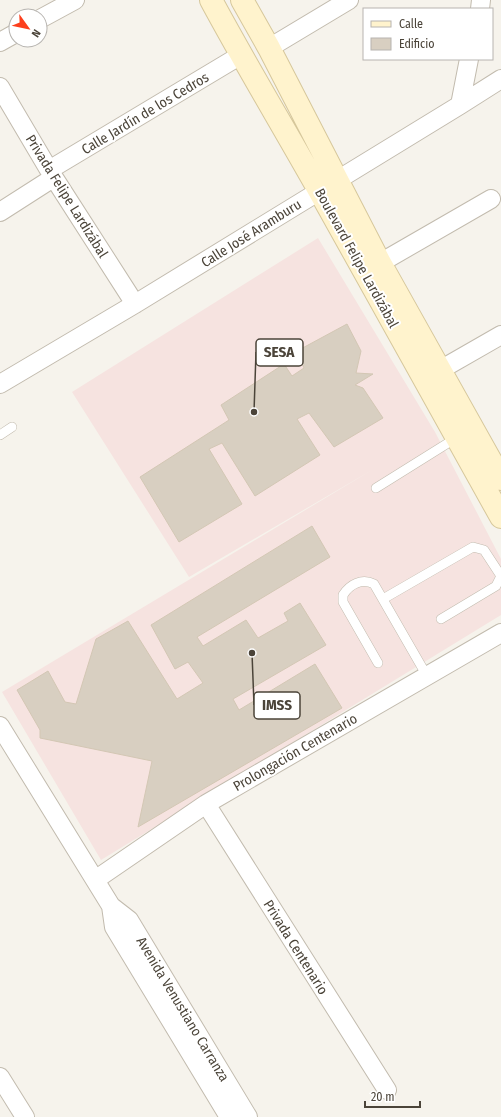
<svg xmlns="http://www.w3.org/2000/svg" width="501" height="1117" font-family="'Fira Sans Condensed',sans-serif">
	<rect width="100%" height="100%" fill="#f6f3ec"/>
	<path fill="#f6e3e0" d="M318,238l117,194 66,127v56l-400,245 -99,-168 370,-222 -183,107 -117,-185z"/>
	<path fill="#d8cfc1" stroke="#d3c7b4" d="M347,324l14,27 -5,22 17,1 -18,11 8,3 20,30 -49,29 -25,-34 -12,6 23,36 -65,41 -33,-53 -13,6 33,55 -63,38 -39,-65 89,-57 -8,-15 63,-41 8,12 12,-8 -7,-17z
		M312,526l18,31 -133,80 6,9 43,-26 12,18 30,-17 -4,-8 16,-10 26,42 -93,54 6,11 76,-46 27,44 -204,119 14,-66 -112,-23v-8l-23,-40 31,-19 17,31 11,2 20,-65 32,-18 49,78 26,-16 -15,-21 -13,7 -24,-44z"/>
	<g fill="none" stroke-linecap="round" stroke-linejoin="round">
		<defs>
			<path id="lane" d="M0,435l12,-8
				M376,488l80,-50
				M383,599l90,-52 11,3 17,26
				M441,619l55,-33 5,-10
				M378,663l-35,-61v-7c7,-11 19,-17 31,-11l53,92"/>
			<path id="street" d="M480,9l1,-9
				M40,19l35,-19
				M0,42l16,-9
				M269,48l80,-48
				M0,87l49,83 86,134
				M460,105l9,-46
				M49,170l192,-115
				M0,212l53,-34
				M380,263l111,-64
				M440,370l61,-35
				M0,384l135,-80 325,-199 41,-26
				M0,726l111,180 18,14 119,197
				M206,804l181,286
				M95,880l111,-76 295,-171
				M111,906l3,21 115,190
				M0,1077l25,40"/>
			<path id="secondary" d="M211,0c35,65 73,128 109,192 61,108 120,217 181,325
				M242,0l27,48 111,215 121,216"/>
		</defs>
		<use href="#lane" stroke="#c2bbae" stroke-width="10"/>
		<use href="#street" stroke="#c2bbae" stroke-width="20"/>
		<use href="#secondary" stroke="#d6c79b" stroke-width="24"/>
		<use href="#lane" stroke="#fff" stroke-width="9"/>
		<use href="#street" stroke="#fff" stroke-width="18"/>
		<use href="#secondary" stroke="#fff3cd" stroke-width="22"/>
	</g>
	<g text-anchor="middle" stroke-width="4" stroke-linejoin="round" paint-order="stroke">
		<g font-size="14" fill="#4b4439" stroke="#fff">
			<text transform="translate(145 113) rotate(-31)" y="5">Calle Jardín de los Cedros</text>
			<text transform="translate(67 196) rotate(58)" y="5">Privada Felipe Lardizábal</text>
			<text transform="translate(251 233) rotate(-32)" y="5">Calle José Aramburu</text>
			<text transform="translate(357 258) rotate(61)" y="5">Boulevard Felipe Lardizábal</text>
			<text transform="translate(295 752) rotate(-30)" y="5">Prolongación Centenario</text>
			<text transform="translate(296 947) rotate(58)" y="5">Privada Centenario</text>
			<text transform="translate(183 1009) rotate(59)" y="5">Avenida Venustiano Carranza</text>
		</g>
	</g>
	<path fill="none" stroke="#4b4439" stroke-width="1.5" d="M254 412L256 352M252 653L254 705"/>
	<g fill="#4b4439" stroke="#fff" stroke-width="1.5">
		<circle cx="254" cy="412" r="4"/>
		<circle cx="252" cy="653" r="4"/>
	</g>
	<g fill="#fff" stroke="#4b4439" stroke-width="1.5">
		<rect x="256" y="339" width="47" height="27" rx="4"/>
		<rect x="254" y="692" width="46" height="27" rx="4"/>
	</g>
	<g font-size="15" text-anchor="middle" font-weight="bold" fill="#4b4439">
		<text x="279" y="357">SESA</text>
		<text x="277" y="710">IMSS</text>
	</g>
	<rect x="363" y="8" width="130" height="52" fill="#ffffff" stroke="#b7b4b0"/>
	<rect x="371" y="21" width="20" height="6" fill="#fff3cd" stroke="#b7b4b0"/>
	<text x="399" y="28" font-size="12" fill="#4b4439">Calle</text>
	<rect x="371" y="38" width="20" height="12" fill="#d8cfc1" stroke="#b7b4b0"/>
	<text x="399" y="48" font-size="12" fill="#4b4439">Edificio</text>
	<g transform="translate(28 28) rotate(123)"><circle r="19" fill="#ffffff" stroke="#b7b4b0"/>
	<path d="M0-3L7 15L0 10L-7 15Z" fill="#fc3f1d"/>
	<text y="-6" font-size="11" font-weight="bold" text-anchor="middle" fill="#4b4439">N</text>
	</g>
	<path d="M365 1101v6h55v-6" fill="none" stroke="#4b4439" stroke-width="2"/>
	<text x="371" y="1101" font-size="12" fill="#4b4439" stroke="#ffffff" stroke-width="3" paint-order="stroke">20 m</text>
</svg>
